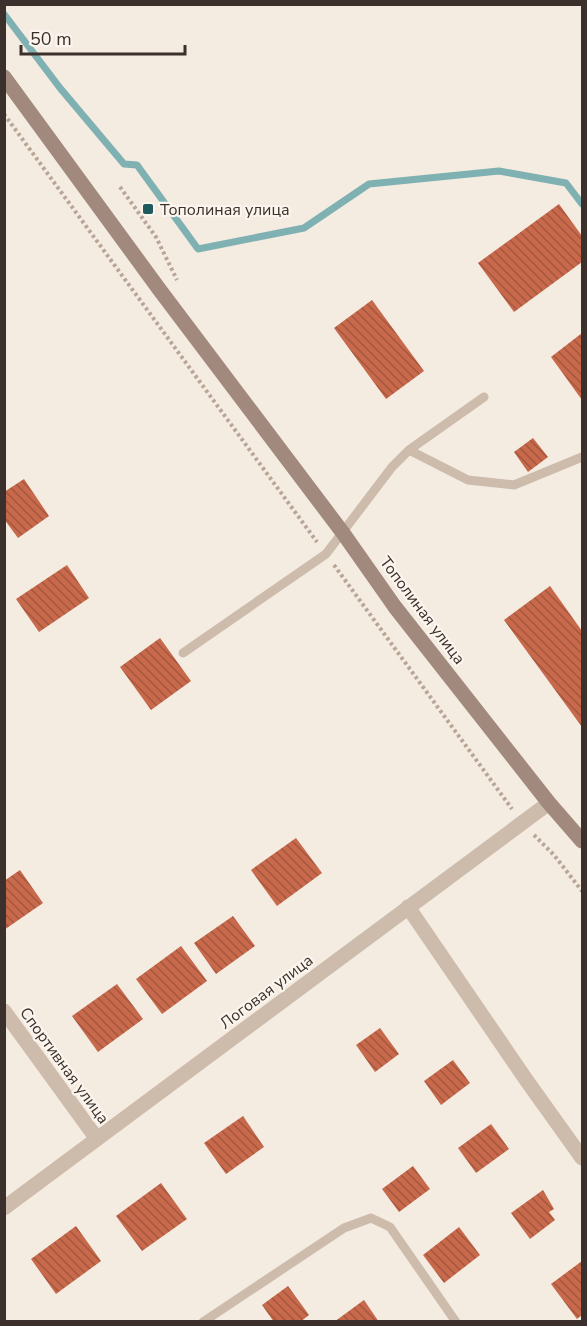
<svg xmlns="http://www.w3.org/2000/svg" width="587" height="1326" font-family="'Nunito Sans',sans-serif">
	<defs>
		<pattern id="building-back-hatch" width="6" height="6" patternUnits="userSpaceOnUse" patternTransform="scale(1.5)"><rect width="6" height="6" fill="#c8694b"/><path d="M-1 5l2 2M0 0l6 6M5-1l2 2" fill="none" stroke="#a4573f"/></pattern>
	</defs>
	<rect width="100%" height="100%" fill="#f4ebe1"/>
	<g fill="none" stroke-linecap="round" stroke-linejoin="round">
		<path stroke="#7fb0b2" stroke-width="7" d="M4,14l56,74 64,76 13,1 61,84 106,-21 65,-44 130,-13 67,12 16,21"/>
	</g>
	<path fill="url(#building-back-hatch)" d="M559,204l23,32v26l-68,50 -36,-49z
		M372,300l52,71 -38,28 -52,-71z
		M582,333v67l-31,-43z
		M533,438l15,19 -20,15 -14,-20z
		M24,479l25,37 -31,22 -14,-19v-27z
		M67,565l22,33 -50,34 -23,-33z
		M550,586l32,45v96l-78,-107z
		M160,638l31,43 -40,29 -31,-43z
		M296,838l26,35 -45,33 -26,-36z
		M20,870l23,33 -39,27v-49z
		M233,916l22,30 -39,28 -22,-31z
		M181,946l26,35 -45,33 -26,-35z
		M117,984l26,35 -45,33 -26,-36z
		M380,1028l19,26 -24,18 -19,-27z
		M453,1060l17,23 -29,22 -17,-24z
		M243,1116l21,31 -38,27 -22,-31z
		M491,1124l18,25 -33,24 -18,-25z
		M413,1166l17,23 -31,23 -17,-23z
		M161,1183l26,36 -45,32 -26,-35z
		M543,1190l11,19 -5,3 6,8 -25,19 -19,-26z
		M76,1226l25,35 -45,33 -25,-35z
		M459,1227l21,28 -36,28 -21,-28z
		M582,1261v54l-5,4 -26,-35z
		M288,1286l21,29 -9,7h-26l-12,-17z
		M364,1300l15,22h-45z"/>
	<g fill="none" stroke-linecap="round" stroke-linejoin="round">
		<path stroke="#b9a596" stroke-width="4" stroke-dasharray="3 3" stroke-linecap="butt" d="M4,114l313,428
			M120,187l36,50 21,43
			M334,565l178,244
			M534,835l20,20 28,36"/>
		<path stroke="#cdbbac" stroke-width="9" d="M409,450l59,30 46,5 68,-28
			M183,653l143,-99 66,-87 17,-17 75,-53
			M203,1322l141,-94 27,-10 19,9 66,95"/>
		<path stroke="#cdbbac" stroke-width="15" d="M408,907l119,174 55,77
			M4,1011l93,128
			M4,1208l545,-405"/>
		<path stroke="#a18a7d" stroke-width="15" d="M4,77l155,212 184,244 52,74 154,196 33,38"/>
	</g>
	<rect fill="#1f5a5e" stroke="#fbf5ee" stroke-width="2" x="142" y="203" width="12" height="12" rx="3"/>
	<g text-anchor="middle" stroke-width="4.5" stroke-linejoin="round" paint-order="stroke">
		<g font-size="16" fill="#3b302b" stroke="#fbf5ee" text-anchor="start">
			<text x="160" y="215">Тополиная улица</text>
		</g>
		<g font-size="16" fill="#3b302b" stroke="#fbf5ee">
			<text transform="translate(423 610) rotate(53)" y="6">Тополиная улица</text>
			<text transform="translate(266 991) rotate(-37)" y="6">Логовая улица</text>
			<text transform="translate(65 1065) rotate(54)" y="6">Спортивная улица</text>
		</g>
	</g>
	<rect width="587" height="1326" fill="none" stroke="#3b302b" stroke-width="12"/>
	<path d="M21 45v9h164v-9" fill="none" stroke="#3b302b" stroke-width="3"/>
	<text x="30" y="45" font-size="18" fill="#3b302b" stroke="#fbf5ee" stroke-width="4.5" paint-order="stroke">50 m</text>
</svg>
